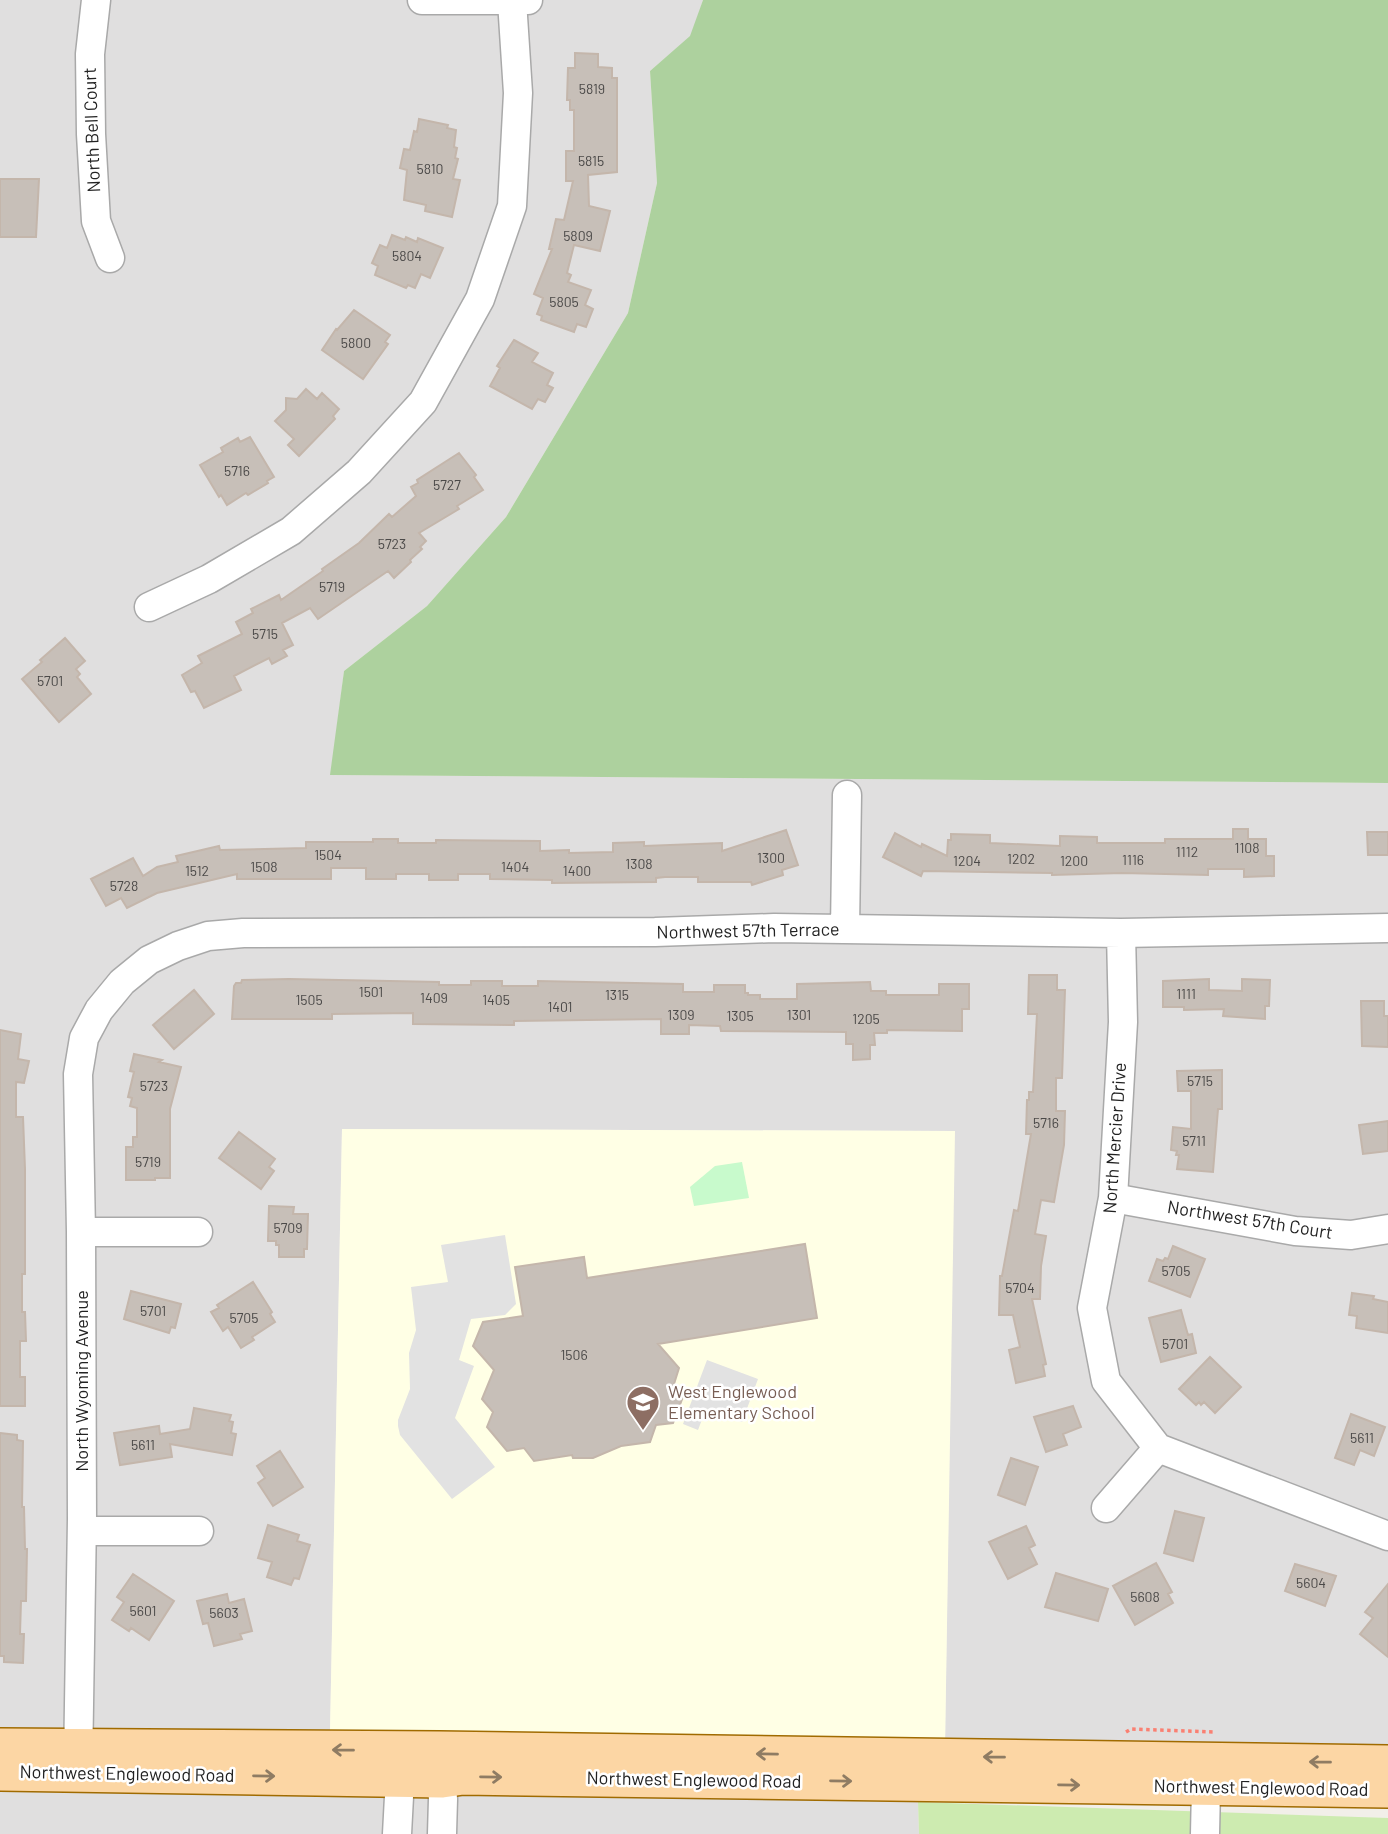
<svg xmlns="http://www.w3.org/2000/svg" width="1388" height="1834" font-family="Barlow,sans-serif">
	<rect width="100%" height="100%" fill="#f2efe9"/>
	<path fill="#e0dfdf" d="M0,0h703l-12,36 -41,35 7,112 -29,130 -122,204 -79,89 -83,65 -13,104 1057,8v969l-443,-5 9,-616 -612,-2 -12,603 -330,2z
		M25,1784l893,18 1,32h-919v-49z"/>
	<path fill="#ffffe5" d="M342,1129l613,2 -10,616 -615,-15z"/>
	<path fill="#cdebb0" d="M918,1802l470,16v16h-469z"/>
	<path fill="#add19e" d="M703,0h685v783l-1058,-8 14,-104 83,-65 79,-89 122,-204 29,-130 -7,-112 40,-35z"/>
	<path fill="#c8facc" d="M742,1162l7,36 -55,8 -4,-19 25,-21z"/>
	<path fill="#e2e2e2" d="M505,1235l11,69 -11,11 -34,4 -12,41 15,6 -19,52 40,49 -43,32 -52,-64 -2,-9v-6l12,-31 -1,-36 7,-23 -5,-43 37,-5 -7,-37z
		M707,1360l51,19 -16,43 -36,-13 -8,21 -15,-6z"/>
	<path fill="#c7bfb8" stroke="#c4b6ab" stroke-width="2" d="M575,53l23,1v13l14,1v10h5v94l-29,3 1,31 21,5 -10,40 -26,-6 -7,28 4,2 -3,7 23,8 -6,15 8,4 -7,18 -9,-3 -3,8 -33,-12 1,-4 -5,-2 6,-16 -9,-4 18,-45h-3l7,-30 8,1 9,-39h-7v-30h8v-41h-4v-10h-3l1,-32h7z
		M419,119l29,6 -1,3 9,2 -2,17 3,1 -2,10 3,1 -5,20 7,1 -8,37 -27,-6 1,-6 -22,-5 3,-30 -7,-2 4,-19 6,1 4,-19 3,1z
		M0,179h39l-3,58h-36z
		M392,235l13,5 1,-3 11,5 1,-4 25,10 -13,30 -9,-4 -6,14 -7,-3 -2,3 -31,-13 3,-9 -6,-3 8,-18 7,3z
		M354,310l36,25 -5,7 3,2 -25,35 -41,-29 14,-21 1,1z
		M514,340l24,13 -6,9 21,11 -6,12 6,3 -8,14 -7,-3 -6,10 -42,-23 10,-18 -3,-2z
		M306,389l11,10 5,-6 17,16 -6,7 2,3 -36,37 -11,-11 6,-6 -19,-18 11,-11v-12l11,1z
		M250,437l24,40 -7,4 1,2 -20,12 -2,-2 -19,12 -6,-10 -2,2 -19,-32 23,-13 -2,-4 17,-10 2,4z
		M459,453l17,22 -2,2 9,13 -26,16 2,3 -40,24 7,8 -6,6 2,2 -12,11 1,2 -17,16 -6,-7 -70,48 -8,-11 -28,15 11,22 -10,5 4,6 -15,8 -3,-6 -35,18 7,14 -37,18 -9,-17 -4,1 -9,-17 20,-12 -4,-7 44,-22 -6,-12 17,-9 -2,-4 28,-14 2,5 42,-29 -1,-2 37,-26 30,-29 3,3 24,-21 -5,-9 7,-4 -1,-3z
		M65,638l20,23 -9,8 4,5 -3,3 14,17 -32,28 -37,-43 20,-17 -2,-2z
		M1233,829h15v10h18v17h8v20l-30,1v-8h-36v6l-86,-2 -70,2v-2l-129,-2 -2,5 -38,-19 12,-24 26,14 1,-3 25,12 1,-16h3v-6l39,1v8l70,3v-10l37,1v6h68v-4h68z
		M786,830l12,35 -16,5 1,5 -31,10 -1,-3h-53v-5h-33l-9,1v4l-104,1v-3l-62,-1v-5h-32v6h-29v-6h-33v5h-30v-11h-35v11h-94v-5l-80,19 -30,15 -6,-10 -15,8 -15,-27 42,-21 10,18 14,-9 21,-5 -2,-6 43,-10 1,4 86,-2v-6h67v-3h25v4h38v-3l104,1v10l29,-1v3l44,-1v-9l31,-1v4l78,-3v8z
		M1367,832h21v23h-20z
		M1029,975h28v15h8l-3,88h-6v33h9l-1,34 -10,57 -13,-2 -6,34 11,2 -5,30 -1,33h-8l14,65 -3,1 2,11 -29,7 -7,-33 11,-3 -7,-32h-14l1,-39h2l12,-66 4,1 13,-77h-5l1,-34h2v-8h4l4,-78h-9z
		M289,979l150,3v3h32v-4h31v5h36v-5l145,3v8h31v-7h31v8h3v2h12v4h37v-15l73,-2 1,9h15v4h53v-11h30v25h-7v22l-75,-1v3h-13l1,12h-5v14l-17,1v-16h-7v-12l-125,-1 -1,-5 -31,-1v9h-28v-15l-147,2v4l-101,-1v-11l-81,1v5h-100l2,-33 2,-3h5l1,-3z
		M1209,979v11l33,1v-12l28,1 -1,26h-4v13l-42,-3 1,-7 -40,1v-3h-21v-26z
		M194,990l20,24 -40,35 -21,-24z
		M1361,1001h23v15h4v31l-26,-1z
		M0,1030l21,4 -3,25 11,2 -5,22 -8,-1v35h7l2,52v105h-3v38h3l1,29h-6v36h5v29h-25z
		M134,1054l28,6 -3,2 22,5 -11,42v69h-15v2h-29v-33h7v-10h4v-29l-7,-2 2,-8 -4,-1 6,-25 -4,-1z
		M1222,1070v39h-4l-5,63 -36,-3 2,-14h-3l1,-4 -6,-1 2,-23 18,2v-38h-13l-1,-20z
		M1388,1121v30l-25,3 -4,-29z
		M239,1132l36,27 -6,8 5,4 -13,18 -42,-31z
		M269,1206l25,1 -1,7h15l-1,35h-3v8h-25v-12h-3v-4h-8z
		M805,1244l12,74 -159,26 21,24 -5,16 10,10 -11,29 -17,2 -6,17 -29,4 -28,12h-20l-1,-3 -38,6 -10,-13 -17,3 -20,-24 6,-15 -11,-13 12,-29 -21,-24 10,-24 40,-6 -8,-49 69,-10 3,21z
		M1173,1246l32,13 -15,38 -41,-16 8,-22 6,2 2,-3 3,1z
		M253,1282l19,30 -2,2 5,8 -23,15 2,3 -13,8 -13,-21 -5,4 -12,-19 8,-4 -2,-3z
		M131,1291l50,13 -6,24 -4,-1 -2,6 -45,-14z
		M1352,1293l22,3 -1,3 15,3v31l-32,-5 1,-12 -8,-1z
		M1181,1310l7,25 4,-1 4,19 -35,9 -12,-44z
		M1210,1357l31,30 -26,26 -11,-11 -3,3 -2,-3 -3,3 -17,-16z
		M1073,1406l8,21 -18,7 4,11 -21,7 -12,-35z
		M194,1408l37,7 -2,6 4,1 -2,11 5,1 -4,21 -62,-11 2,13 -52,8 -6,-32 45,-7 1,8 30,-5z
		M1351,1414l34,13 -11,29 -14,-6 -6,15 -19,-7z
		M0,1433l17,2v5l6,1 -1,66h2l1,42h2l-1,52h-5l-1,33h4l-1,29 -19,-1v-6h-4z
		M280,1451l23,36 -30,19 -15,-23 7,-5 -8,-12z
		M1011,1458l27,9 -13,38 -27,-10z
		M1175,1511l29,7 -11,43 -29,-8z
		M268,1525l31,10 -2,6 13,4 -11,34 -5,-1 -3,7 -24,-8 5,-15 -14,-4z
		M1026,1526l9,19 -6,3 8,16 -29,15 -19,-37z
		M1156,1563l16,29 -4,2 5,9 -38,22 -22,-39z
		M1295,1564l41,12 -11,30 -40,-15z
		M1056,1573l52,16 -10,32 -53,-14z
		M133,1574l41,27 -25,39 -18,-12 -2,3 -17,-11 12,-18 -7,-5z
		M1388,1584v73l-28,-23 13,-16 -8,-6z
		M227,1594l2,9 15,-4 8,32 -12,3 2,5 -28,7 -6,-23 -5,1 -6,-23z"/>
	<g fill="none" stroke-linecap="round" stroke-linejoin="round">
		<defs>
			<path id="minor" d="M96,0l-6,54 1,80 5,87 14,37
				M422,0h106
				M149,607l60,-28 82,-48 68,-59 64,-70 57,-103 32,-93 6,-113 -6,-92
				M845,929l2,-134
				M1121,933l2,89 -10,176 -21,110 14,73 52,67 230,88
				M1113,1198l182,33 56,4 37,-6
				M81,1232h117
				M1106,1508l52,-60
				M82,1531h117
				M440,1760l3,39 -1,35
				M78,1766l4,-247 -1,-287 -3,-158 6,-36 15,-28 23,-28 27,-22 29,-14 30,-10 35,-3 412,-1 119,-4 347,5 267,-5
				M1204,1767l2,21 -1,46
				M397,1834l4,-75"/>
			<path id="major" d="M0,1746l439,3 949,14
				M0,1773l442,7 21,-3 925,13"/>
		</defs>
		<use href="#minor" stroke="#a9a9a9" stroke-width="31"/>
		<use href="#major" stroke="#a06b00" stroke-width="38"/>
		<path stroke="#fa8072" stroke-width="3.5" stroke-dasharray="3.5 3.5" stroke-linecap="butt" d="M1126,1732l5,-3 84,3"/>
		<use href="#minor" stroke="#fff" stroke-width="28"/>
		<use href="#major" stroke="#fcd6a4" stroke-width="35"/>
	</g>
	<defs><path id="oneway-shaft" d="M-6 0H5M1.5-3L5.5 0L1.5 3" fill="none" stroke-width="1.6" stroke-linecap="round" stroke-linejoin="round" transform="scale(1.75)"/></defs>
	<g stroke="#8f7c63">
		<use href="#oneway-shaft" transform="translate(343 1750) rotate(-179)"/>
		<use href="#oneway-shaft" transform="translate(767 1754) rotate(-179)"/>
		<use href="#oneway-shaft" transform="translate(994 1757) rotate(-179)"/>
		<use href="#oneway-shaft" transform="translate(1320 1762) rotate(-179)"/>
		<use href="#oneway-shaft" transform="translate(264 1776) rotate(1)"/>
		<use href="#oneway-shaft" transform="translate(491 1777) rotate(1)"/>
		<use href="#oneway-shaft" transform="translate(841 1781) rotate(1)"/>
		<use href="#oneway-shaft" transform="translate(1069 1785) rotate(1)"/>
	</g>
	<defs>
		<symbol id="school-pin" viewBox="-11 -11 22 30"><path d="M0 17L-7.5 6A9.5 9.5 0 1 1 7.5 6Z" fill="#8d6e63" stroke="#fff"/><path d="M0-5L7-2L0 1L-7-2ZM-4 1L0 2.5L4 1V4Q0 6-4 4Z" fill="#fff"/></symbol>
	</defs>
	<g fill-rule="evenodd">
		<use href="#school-pin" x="624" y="1383" width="38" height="52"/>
	</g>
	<g text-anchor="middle" stroke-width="5" stroke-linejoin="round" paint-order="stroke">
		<g font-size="14" fill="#4b4948">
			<text x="592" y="94">5819</text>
			<text x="591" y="166">5815</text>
			<text x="430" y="174">5810</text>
			<text x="578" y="241">5809</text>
			<text x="407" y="261">5804</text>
			<text x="564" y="307">5805</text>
			<text x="356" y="348">5800</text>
			<text x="237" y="476">5716</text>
			<text x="447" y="490">5727</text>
			<text x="392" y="549">5723</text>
			<text x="332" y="592">5719</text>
			<text x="265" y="639">5715</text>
			<text x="50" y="686">5701</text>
			<text x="1247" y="853">1108</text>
			<text x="1187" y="857">1112</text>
			<text x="328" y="860">1504</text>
			<text x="771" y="863">1300</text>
			<text x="1021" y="864">1202</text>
			<text x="1133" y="865">1116</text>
			<text x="967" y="866">1204</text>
			<text x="1074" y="866">1200</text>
			<text x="639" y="869">1308</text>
			<text x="264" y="872">1508</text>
			<text x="515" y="872">1404</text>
			<text x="197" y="876">1512</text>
			<text x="577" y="876">1400</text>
			<text x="124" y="891">5728</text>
			<text x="371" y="997">1501</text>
			<text x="1186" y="999">1111</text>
			<text x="617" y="1000">1315</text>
			<text x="434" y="1003">1409</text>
			<text x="309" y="1005">1505</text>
			<text x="496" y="1005">1405</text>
			<text x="560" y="1012">1401</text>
			<text x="681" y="1020">1309</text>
			<text x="799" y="1020">1301</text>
			<text x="740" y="1021">1305</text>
			<text x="866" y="1024">1205</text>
			<text x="1200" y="1086">5715</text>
			<text x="154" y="1091">5723</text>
			<text x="1046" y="1128">5716</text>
			<text x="1194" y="1146">5711</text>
			<text x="148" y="1167">5719</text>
			<text x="288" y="1233">5709</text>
			<text x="1176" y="1276">5705</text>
			<text x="1020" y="1293">5704</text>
			<text x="153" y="1316">5701</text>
			<text x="244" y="1323">5705</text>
			<text x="1175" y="1349">5701</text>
			<text x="574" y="1360">1506</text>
			<text x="1362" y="1443">5611</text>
			<text x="143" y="1450">5611</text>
			<text x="1311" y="1588">5604</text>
			<text x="1145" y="1602">5608</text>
			<text x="143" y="1616">5601</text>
			<text x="224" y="1618">5603</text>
		</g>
		<g font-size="18" fill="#222" stroke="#fff">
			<text transform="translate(92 130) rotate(-92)" y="6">North Bell Court</text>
			<text transform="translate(748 931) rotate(-1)" y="6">Northwest 57th Terrace</text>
			<text transform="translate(1115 1138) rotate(-86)" y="6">North Mercier Drive</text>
			<text transform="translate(1250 1220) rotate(9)" y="6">Northwest 57th Court</text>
			<text transform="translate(82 1381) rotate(-90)" y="6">North Wyoming Avenue</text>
			<text transform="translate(127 1774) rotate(1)" y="6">Northwest Englewood Road</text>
			<text transform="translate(694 1780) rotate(1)" y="6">Northwest Englewood Road</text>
			<text transform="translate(1261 1788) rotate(1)" y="6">Northwest Englewood Road</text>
		</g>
		<g font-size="18" fill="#785e54" stroke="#fff" text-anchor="start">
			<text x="668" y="1398">West Englewood<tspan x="668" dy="21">Elementary School</tspan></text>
		</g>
	</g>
</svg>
